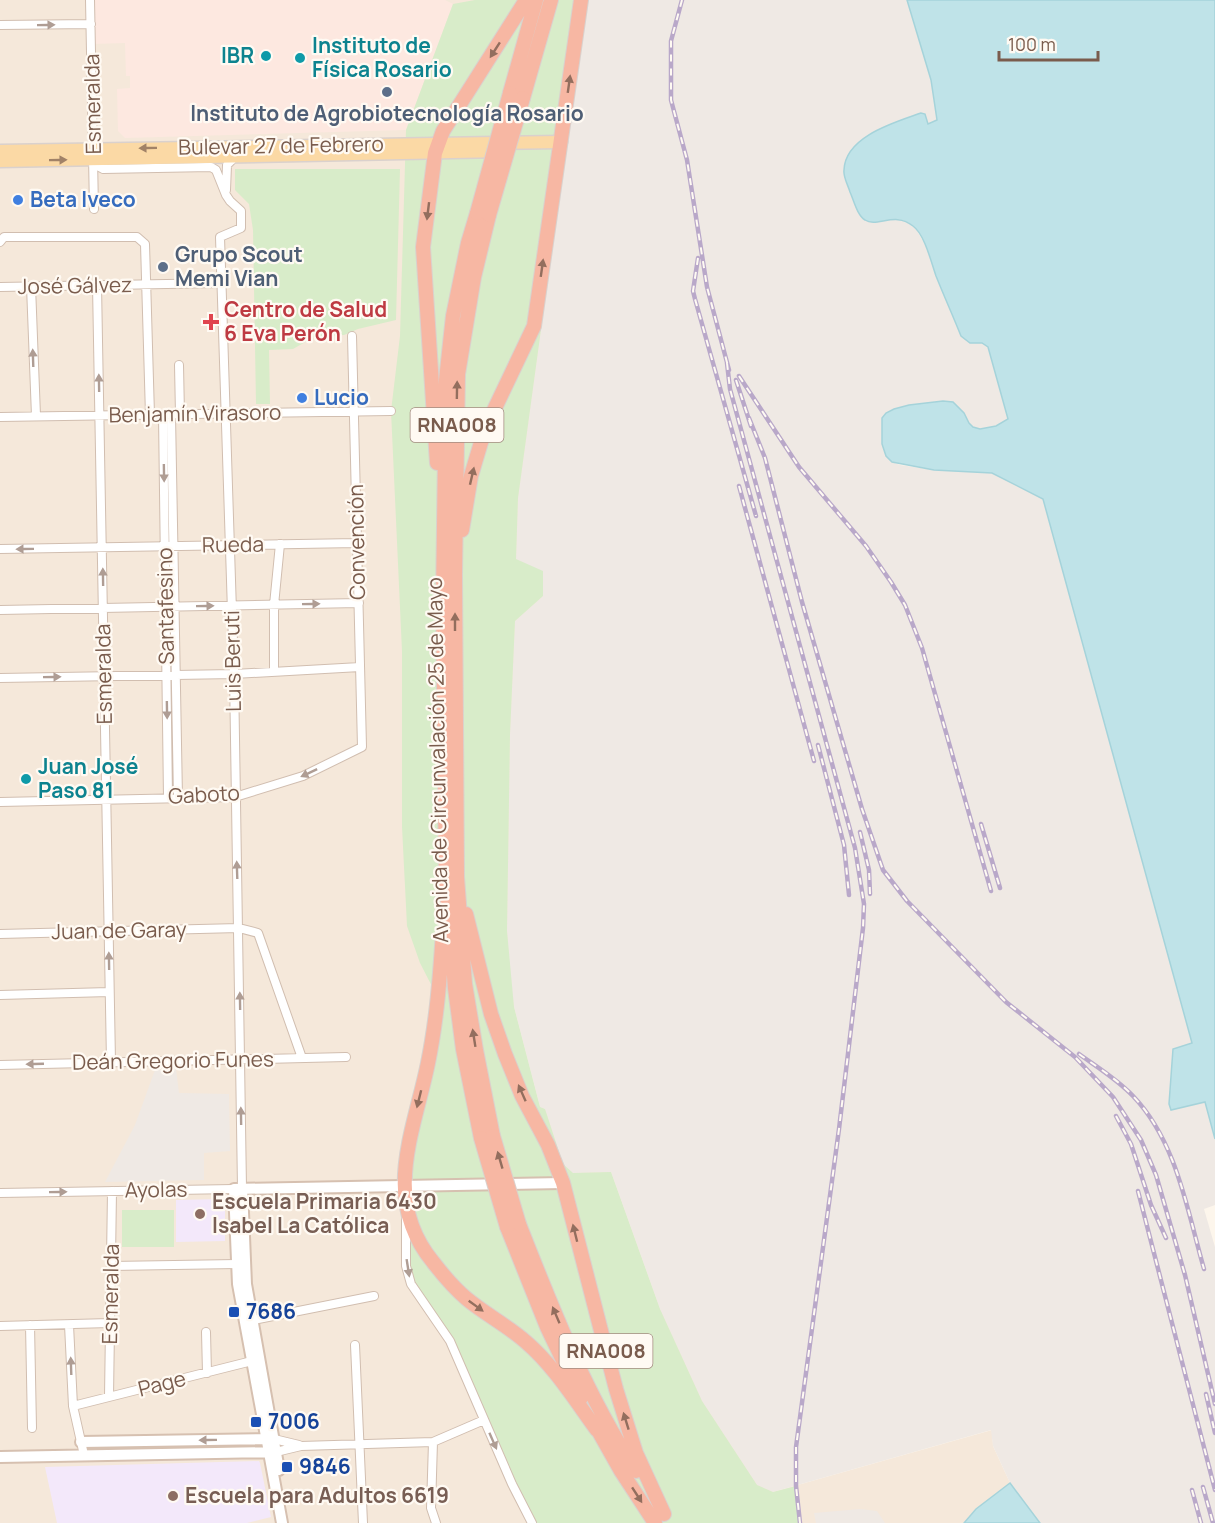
<svg xmlns="http://www.w3.org/2000/svg" width="1215" height="1523" font-family="Manrope,sans-serif">
	<rect width="100%" height="100%" fill="#fdf6ec"/>
	<path fill="#f5e8da" d="M0,0h586l-45,331 2,265 -29,411 26,100 5,2 66,63 49,137 113,183 219,-62 1,16 17,37 -34,26 -12,14h-964z"/>
	<path fill="#fde8e0" d="M90,0h355l8,4 -47,126 -281,8 -7,-7 -1,-42 13,-1v-12h-4l-1,-33 -32,1z"/>
	<path fill="#efe9e4" d="M586,0h321l24,80 6,40 -9,4 -3,-10 -4,-1 -77,57 1,10 11,27 29,13 12,-2 17,8 12,20 35,90 9,7h12l6,4 20,72 -12,7 -16,3 -7,-2 -4,-4 -5,-10 -21,-12 -34,4 -15,4 -8,4 -4,5v26l4,12 6,6 8,3 34,5 58,3 51,26 149,544 -19,6 -4,55 2,6 34,-8 10,37v66l-11,4 11,38v276h-175l-30,-40 -17,-37 -2,-16 -218,62 -16,-7 -55,-84 -42,-92 -49,-137 -38,1 -10,-9 -18,-55 -5,-2 -26,-100 -4,-30 -3,-46 3,-197 5,-113 28,-25 -27,-37 2,-61z
		M176,1069l3,24 50,1 1,57 -26,2v27l-99,2 30,-57 20,-55z
		M860,1509l17,2 8,12h-69l-2,-10z"/>
	<path fill="#f3e8fa" d="M220,1199l5,5v37l-49,1v-42z
		M259,1461l1,2 11,54 -24,6h-190l-12,-56z"/>
	<path fill="#d8ecc9" d="M475,0h111l-68,498 -2,61 27,12v25l-28,25 -5,113 -3,197 7,76 26,100 5,2 18,55 10,9 38,-1 49,137 42,92 55,84 16,7 23,-6 4,37h-268l-82,-182 -31,-44 -13,-31 -1,-81 34,-185 -19,-37 -13,-37 -5,-99v-176l-11,-240 9,-75 6,-206 47,-126z
		M235,169h165l-4,151 -38,9 -14,6 -30,2 -21,12 -24,1 1,54h-14l-3,-174 -4,-26 -14,-14z
		M122,1210h52v37h-52z"/>
	<path fill="#bfe3e8" stroke="#a5d3da" stroke-width="1.5" d="M907,0h308v1139l-10,-37 -34,8 -2,-6 4,-55 19,-6 -149,-544 -51,-26 -58,-3 -42,-8 -6,-6 -4,-12v-26l4,-5 8,-4 15,-4 34,-4 10,1 11,11 5,10 4,4 7,2 16,-3 12,-7 -20,-72 -6,-4h-12l-9,-7c-8,-20 -17,-40 -25,-60 -5,-14 -11,-41 -23,-50 -18,-15 -36,2 -48,-6 -8,-5 -11,-19 -15,-28 -2,-7 -7,-15 -6,-22 1,-34 52,-48 77,-57l4,1 3,10 9,-4 -6,-40z
		M1010,1483l30,40h-76l12,-14z"/>
	<g fill="none" stroke-linecap="round" stroke-linejoin="round">
		<defs>
			<path id="street" d="M90,0l4,209
				M0,25l91,-1
				M94,164l9,5 108,-2 5,3 10,25 4,6 11,10v17l-21,9 14,437 8,514
				M226,190l1,-25 7,-7
				M0,242l4,-5h133l8,7 5,171
				M97,285l14,777
				M31,286l5,130
				M0,287l222,-4
				M179,365l1,50
				M163,415l5,383
				M171,415l7,383
				M0,417l391,-6
				M0,549l357,-6
				M0,610l359,-7
				M274,672v-67l6,-61
				M0,678l234,-4 126,-7
				M0,802l235,-5 68,-21 59,-29 -10,-411
				M0,934l239,-6 19,5 44,125
				M0,995l109,-3
				M0,1065l346,-8
				M0,1193l234,-4
				M406,1220v46l5,18 39,57 62,143 20,39
				M111,1266l126,-2
				M248,1321l126,-25
				M30,1325l2,103
				M69,1325l4,81 11,49
				M0,1326l110,-3
				M206,1332l1,41
				M355,1345l8,178
				M109,1397l3,-206
				M73,1406l179,-45
				M274,1439l25,6
				M433,1442l-2,66 5,15
				M276,1452l25,-6 132,-4 51,-22"/>
			<path id="secondary" d="M242,1188l4,96 33,186
				M81,1442l193,-3
				M0,1457l276,-5
				M282,1523l-44,-239 -4,-95 329,-6"/>
			<path id="primary" d="M0,151l561,-9
				M0,161l503,-10"/>
			<path id="highway" d="M510,93l26,-93
				M523,98l28,-98
				M477,213l-9,30 -15,73 -7,64 -3,219 3,282 9,107 8,61 18,89
				M489,215l-15,62 -16,97 -3,201 2,302 8,107 11,66 17,86
				M437,463l-14,-216 12,-94 8,-22 83,-131
				M462,530l9,-54 14,-47 49,-103 47,-326
				M466,914l25,100 14,40 17,42 26,49 15,38 53,206 20,64 28,61
				M443,932c-3,44 -6,87 -15,131 -14,69 -47,136 5,199 10,13 22,27 34,37 18,15 41,27 59,43 28,24 49,58 71,88
				M519,1224c33,84 67,171 117,247
				M507,1227l40,100 34,71
				M594,1423l27,48 34,52"/>
		</defs>
		<use href="#street" stroke="#d1beb0" stroke-width="10"/>
		<use href="#secondary" stroke="#d6c0b0" stroke-width="14"/>
		<use href="#primary" stroke="#dad1cd" stroke-width="15"/>
		<use href="#highway" stroke="#dad1cd" stroke-width="16"/>
		<use href="#street" stroke="#fff" stroke-width="8"/>
		<use href="#secondary" stroke="#fff" stroke-width="10"/>
		<use href="#primary" stroke="#fbd9a5" stroke-width="12"/>
		<use href="#highway" stroke="#f7b7a3" stroke-width="14"/>
		<defs>
			<path id="rail" d="M682,0l-11,41v59l16,60 20,127 22,83
				M698,258l-5,33 2,8 61,217
				M727,363l3,26 125,459 9,56 -1,24 -24,201 -43,318v39l4,37
				M739,376l60,91 67,79 25,36 14,23 17,43 69,243
				M736,380l15,46
				M749,418l16,40 37,144 60,207 21,61 24,31 99,101 69,55 38,40 28,43 15,35 29,100 30,129
				M739,486l75,275
				M818,745l26,100 5,50
				M981,824l19,64
				M860,832l9,38 1,24
				M1079,1054c18,13 38,25 54,42 44,46 54,114 71,173
				M1116,1116l15,28 20,61 15,33
				M1138,1191l77,299
				M1206,1394l9,39
				M1203,1487l10,36
				M1192,1490l9,33"/>
		</defs>
		<use href="#rail" stroke="#b9a8c9" stroke-width="4.5"/>
		<use href="#rail" stroke="#fffaf3" stroke-width="2" stroke-dasharray="7" stroke-linecap="butt"/>
		<defs>
			<path id="highway-bridge" d="M477,213l33,-120
				M489,215l34,-117
				M493,1136l26,88
				M481,1138l26,89"/>
		</defs>
		<use href="#highway-bridge" stroke="#dad1cd" stroke-width="16" stroke-linecap="butt"/>
		<use href="#highway-bridge" stroke="#f7b7a3" stroke-width="14"/>
	</g>
	<defs><path id="oneway-solid" d="M-6-.8H1V-3.2L6.5 0L1 3.2V.8H-6Z" transform="scale(1.5)"/></defs>
	<g fill="#af9d94">
		<use href="#oneway-solid" transform="translate(46 25) rotate(-1)"/>
		<use href="#oneway-solid" transform="translate(33 358) rotate(-92)"/>
		<use href="#oneway-solid" transform="translate(99 383) rotate(-91)"/>
		<use href="#oneway-solid" transform="translate(164 473) rotate(89)"/>
		<use href="#oneway-solid" transform="translate(25 549) rotate(179)"/>
		<use href="#oneway-solid" transform="translate(103 577) rotate(-91)"/>
		<use href="#oneway-solid" transform="translate(311 604) rotate(-1)"/>
		<use href="#oneway-solid" transform="translate(205 606) rotate(-1)"/>
		<use href="#oneway-solid" transform="translate(52 677) rotate(-1)"/>
		<use href="#oneway-solid" transform="translate(167 710) rotate(89)"/>
		<use href="#oneway-solid" transform="translate(309 773) rotate(155)"/>
		<use href="#oneway-solid" transform="translate(237 870) rotate(-92)"/>
		<use href="#oneway-solid" transform="translate(109 961) rotate(-91)"/>
		<use href="#oneway-solid" transform="translate(240 1001) rotate(-91)"/>
		<use href="#oneway-solid" transform="translate(35 1064) rotate(178)"/>
		<use href="#oneway-solid" transform="translate(241 1116) rotate(-91)"/>
		<use href="#oneway-solid" transform="translate(58 1192) rotate(-1)"/>
		<use href="#oneway-solid" transform="translate(408 1268) rotate(81)"/>
		<use href="#oneway-solid" transform="translate(71 1366) rotate(-92)"/>
		<use href="#oneway-solid" transform="translate(208 1440) rotate(179)"/>
		<use href="#oneway-solid" transform="translate(493 1441) rotate(66)"/>
	</g>
	<g fill="#936e5e">
		<use href="#oneway-solid" transform="translate(495 50) rotate(123)"/>
		<use href="#oneway-solid" transform="translate(569 84) rotate(-82)"/>
		<use href="#oneway-solid" transform="translate(428 211) rotate(97)"/>
		<use href="#oneway-solid" transform="translate(542 268) rotate(-82)"/>
		<use href="#oneway-solid" transform="translate(457 390) rotate(-89)"/>
		<use href="#oneway-solid" transform="translate(472 476) rotate(-77)"/>
		<use href="#oneway-solid" transform="translate(455 622) rotate(-90)"/>
		<use href="#oneway-solid" transform="translate(474 1038) rotate(-99)"/>
		<use href="#oneway-solid" transform="translate(522 1093) rotate(-114)"/>
		<use href="#oneway-solid" transform="translate(419 1099) rotate(104)"/>
		<use href="#oneway-solid" transform="translate(500 1160) rotate(-106)"/>
		<use href="#oneway-solid" transform="translate(575 1233) rotate(-104)"/>
		<use href="#oneway-solid" transform="translate(476 1306) rotate(36)"/>
		<use href="#oneway-solid" transform="translate(556 1315) rotate(-113)"/>
		<use href="#oneway-solid" transform="translate(626 1421) rotate(-107)"/>
		<use href="#oneway-solid" transform="translate(637 1495) rotate(57)"/>
	</g>
	<g fill="#a18267">
		<use href="#oneway-solid" transform="translate(148 148) rotate(179)"/>
		<use href="#oneway-solid" transform="translate(58 160) rotate(-1)"/>
	</g>
	<g fill="#0f9aa8" stroke="#fffaf3" stroke-width="2">
		<circle cx="266" cy="56" r="6"/>
		<circle cx="300" cy="58" r="6"/>
		<circle cx="26" cy="779" r="6"/>
	</g>
	<g fill="#5c6f8a" stroke="#fffaf3" stroke-width="2">
		<circle cx="387" cy="92" r="6"/>
		<circle cx="163" cy="267" r="6"/>
	</g>
	<g fill="#3f7fe0" stroke="#fffaf3" stroke-width="2">
		<circle cx="18" cy="200" r="6"/>
		<circle cx="302" cy="398" r="6"/>
	</g>
	<path fill="#e0444e" stroke="#fffaf3" stroke-width="2" d="M208 313h6v6h6v6h-6v6h-6v-6h-6v-6h6z"/>
	<g fill="#8d6e63" stroke="#fffaf3" stroke-width="2">
		<circle cx="200" cy="1214" r="6"/>
		<circle cx="173" cy="1496" r="6"/>
	</g>
	<g fill="#1a4fb4" stroke="#fffaf3" stroke-width="2">
		<rect x="228" y="1306" width="12" height="12" rx="3"/>
		<rect x="250" y="1416" width="12" height="12" rx="3"/>
		<rect x="281" y="1461" width="12" height="12" rx="3"/>
	</g>
	<g text-anchor="middle" stroke-width="4.5" stroke-linejoin="round" paint-order="stroke">
		<g fill="#fffaf3" stroke="#a28b7f" stroke-width="1.5">
			<rect x="410.5" y="408" width="93" height="34" rx="4.5"/>
			<rect x="559.5" y="1334" width="93" height="34" rx="4.5"/>
		</g>
		<g font-size="20" font-weight="bold" fill="#7a5c4d">
			<text x="457" y="432">RNA008</text>
			<text x="606" y="1358">RNA008</text>
		</g>
		<g font-size="21" font-weight="bold" fill="#0d838f" stroke="#fffaf3" text-anchor="start">
			<text x="312" y="53">Instituto de<tspan x="312" dy="24">Física Rosario</tspan></text>
			<text x="254" y="63" text-anchor="end">IBR</text>
			<text x="38" y="774">Juan José<tspan x="38" dy="24">Paso 81</tspan></text>
		</g>
		<g font-size="21" fill="#7a5c4d" stroke="#fffaf3">
			<text transform="translate(93 104) rotate(-91)" y="7">Esmeralda</text>
			<text transform="translate(281 146) rotate(-1)" y="7">Bulevar 27 de Febrero</text>
			<text transform="translate(75 286) rotate(-1)" y="7">José Gálvez</text>
			<text transform="translate(195 414) rotate(-1)" y="7">Benjamín Virasoro</text>
			<text transform="translate(357 542) rotate(-91)" y="7">Convención</text>
			<text transform="translate(233 545) rotate(-1)" y="7">Rueda</text>
			<text transform="translate(166 606) rotate(-91)" y="7">Santafesino</text>
			<text transform="translate(233 661) rotate(-91)" y="7">Luis Beruti</text>
			<text transform="translate(104 674) rotate(-91)" y="7">Esmeralda</text>
			<text transform="translate(438 760) rotate(-91)" y="7">Avenida de Circunvalación 25 de Mayo</text>
			<text transform="translate(204 795) rotate(-3)" y="7">Gaboto</text>
			<text transform="translate(119 931) rotate(-1)" y="7">Juan de Garay</text>
			<text transform="translate(173 1061) rotate(-1)" y="7">Deán Gregorio Funes</text>
			<text transform="translate(156 1190) rotate(-1)" y="7">Ayolas</text>
			<text transform="translate(111 1294) rotate(-89)" y="7">Esmeralda</text>
			<text transform="translate(162 1384) rotate(-14)" y="7">Page</text>
		</g>
		<g font-size="21" font-weight="bold" fill="#4e5e75" stroke="#fffaf3">
			<text x="387" y="121">Instituto de Agrobiotecnología Rosario</text>
			<text x="175" y="262" text-anchor="start">Grupo Scout<tspan x="175" dy="24">Memi Vian</tspan></text>
		</g>
		<g font-size="21" font-weight="bold" fill="#366cbe" stroke="#fffaf3" text-anchor="start">
			<text x="30" y="207">Beta Iveco</text>
			<text x="314" y="405">Lucio</text>
		</g>
		<g font-size="21" font-weight="bold" fill="#be3a42" stroke="#fffaf3" text-anchor="start">
			<text x="224" y="317">Centro de Salud<tspan x="224" dy="24">6 Eva Perón</tspan></text>
		</g>
		<g font-size="21" font-weight="bold" fill="#785e54" stroke="#fffaf3" text-anchor="start">
			<text x="212" y="1209">Escuela Primaria 6430<tspan x="212" dy="24">Isabel La Católica</tspan></text>
			<text x="185" y="1503">Escuela para Adultos 6619</text>
		</g>
		<g font-size="21" font-weight="bold" fill="#164399" stroke="#fffaf3" text-anchor="start">
			<text x="246" y="1319">7686</text>
			<text x="268" y="1429">7006</text>
			<text x="299" y="1474">9846</text>
		</g>
	</g>
	<path d="M999 51v9h99v-9" fill="none" stroke="#7a5c4d" stroke-width="3"/>
	<text x="1008" y="51" font-size="18" fill="#7a5c4d" stroke="#fffaf3" stroke-width="4.5" paint-order="stroke">100 m</text>
</svg>
